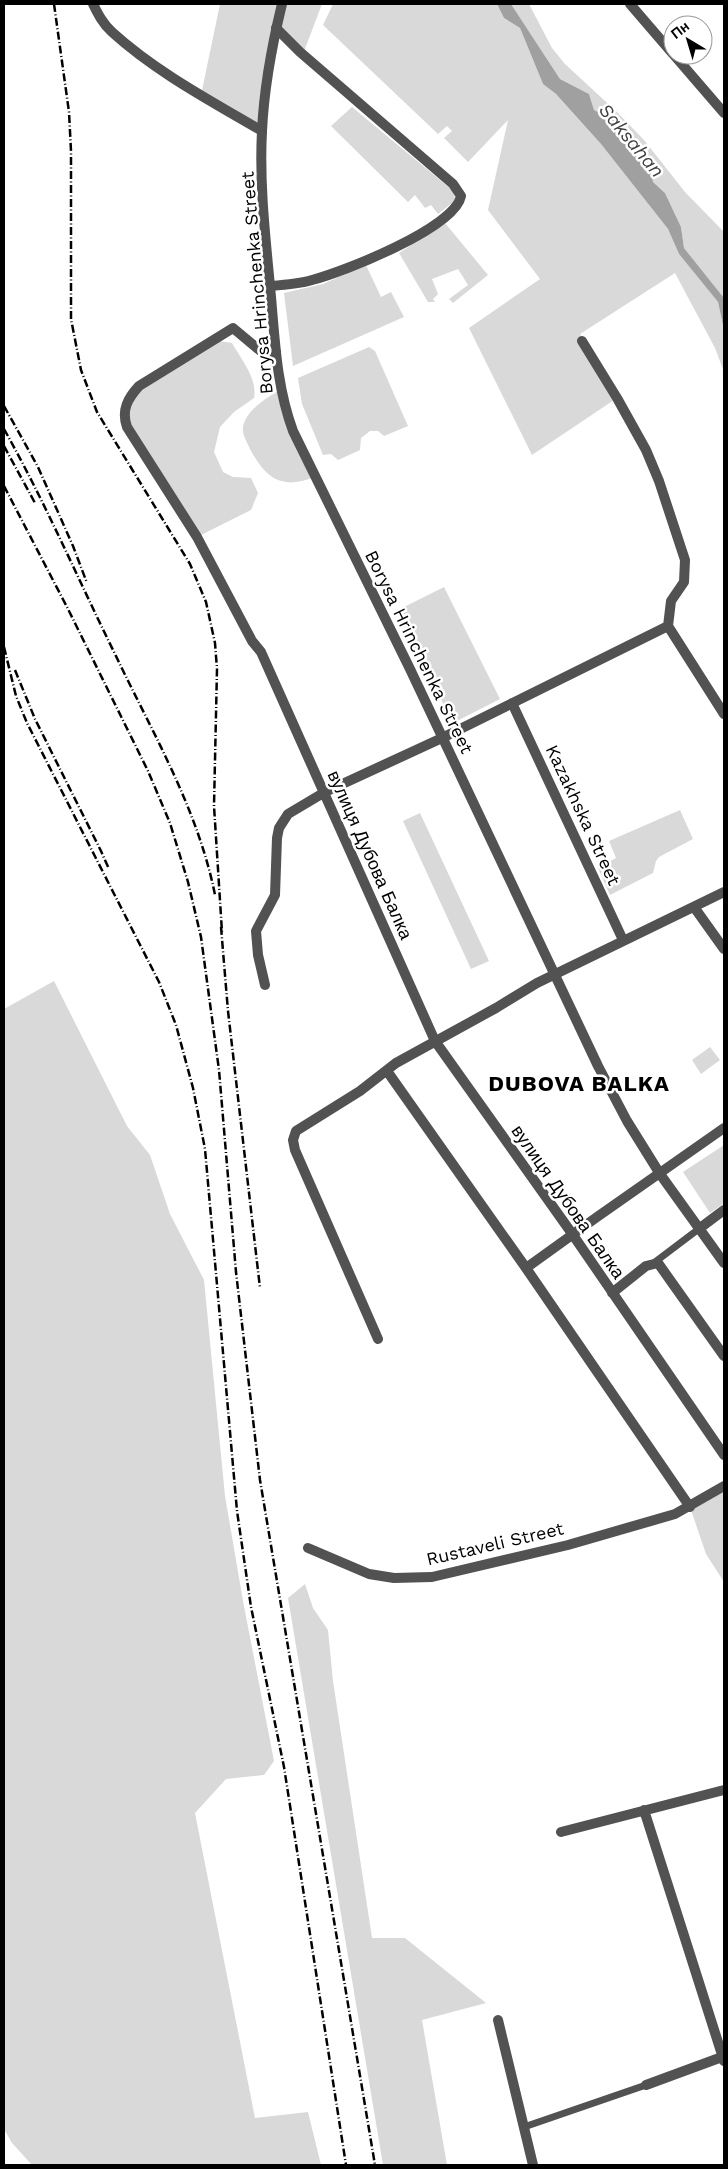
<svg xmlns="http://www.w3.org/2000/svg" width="728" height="2169" font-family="'Work Sans',sans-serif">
	<rect width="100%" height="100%" fill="#fff"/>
	<path fill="#d9d9d9" d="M220,4h102l-19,50 -26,-26 -15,103 -61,-36z
		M333,4h164l7,14 16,10 23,56 13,10 45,50 67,85 11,25 39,48 6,28v42l-9,-24 -40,-75 -95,61 37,64 -85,57 -63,-127 71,-49 -52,-69 20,-90 -40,42 -24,-24 8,-7 -5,-5 -9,8 -115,-109z
		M511,4h18l23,44 13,16 52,48 27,28 41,52 39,40v66l-40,-50 -3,-21 -16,-34 -12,-11 -2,-12 -22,-30 -8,-17 -27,-13 -5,-16 -29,-15z
		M352,107l100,83 3,8 -3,5 -14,11 -7,-9 -6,3 -10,-13 -7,7 -77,-76z
		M445,223l43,52 -35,28 -4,-4 19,-14 -10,-16 -26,10 6,15 -5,5 2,3h-7l-29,-49z
		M366,265l15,32 10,-5 13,25 -111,49 -9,-73 39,-9z
		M213,340l19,3c9,16 26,36 22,55l-20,14 -14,15 -6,25 9,20 10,5 18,1 7,15 -7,17 -54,27 -70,-110 3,-31z
		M369,347l6,4 33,75 -24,10 -6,-5h-8l-9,7 -1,12 -22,10 -7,-6 -8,1 -21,-51 -4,-26z
		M281,389l34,88c-34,13 -49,2 -65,-28 -3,-7 -8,-14 -7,-22 3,-17 25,-30 38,-38z
		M444,587l56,112 -47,24 -57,-112z
		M680,810l13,29 -34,18 -3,4 -3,12 -43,22 -12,-27 18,-10 -7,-17z
		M420,813l69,148 -18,8 -68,-148z
		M54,981l73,145 23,29 20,59 34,66 21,216 18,105 31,160 -10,14 -38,4 -31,34 60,305 53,-6 13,53h-289l-20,-22 -8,-14v-1120z
		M710,1047l10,13 -19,14 -9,-14z
		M724,1145v58l-14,10 -27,-41z
		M724,1486v96l-18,-28 -16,-47z
		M305,1584l8,24 15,22 5,51 39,257h33l81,65 -64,17 25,145h-64l-95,-567z"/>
	<path fill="#a0a0a0" d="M497,4h14l49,75 29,15 5,16 27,13 8,17 22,30 2,12 12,11 16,34 3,21 40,50v32l-6,-28 -39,-48 -11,-25 -67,-85 -45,-50 -13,-10 -23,-56 -16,-10z"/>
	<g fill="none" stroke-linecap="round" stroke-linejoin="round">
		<path stroke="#525252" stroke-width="7" d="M655,1262l45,-34
			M524,2127l122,-42"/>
		<path stroke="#525252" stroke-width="10" d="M93,4c5,10 10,20 19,28 44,40 99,69 150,99
			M630,4l43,50
			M674,55l50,58
			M270,286c14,-1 29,-2 42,-6 31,-8 143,-52 149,-84l-8,-12 -153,-132 -24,-24
			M582,341l35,57 29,52 13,31 26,79 -1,22 -13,19 -3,25 56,88
			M276,352l-7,2 -6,-1 -30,-25 -94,58c-11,12 -18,24 -12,41l70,110 55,104 9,11 174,389 138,194 151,220
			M512,703l111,237
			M694,907l30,42
			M265,985l-7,-30 -2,-24 19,-36 2,-57 2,-10 9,-14 37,-22 117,-54 226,-112
			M387,1071l139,197 164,239
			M700,1228l24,-18
			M526,1268l71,-51 127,-89
			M612,1293l34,-27 12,-3 66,93
			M378,1339l-83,-189 -2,-10 3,-9 64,-40 36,-28 100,-55 41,-25 187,-91
			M308,1548l61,26 25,4 38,-1 136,-32 107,-31 49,-28
			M644,1810l80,251
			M561,1832l163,-42
			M498,2020l35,145
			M646,2085l76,-28"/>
		<path stroke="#525252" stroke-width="10" d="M282,4c-10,41 -18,84 -20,127 -3,55 4,111 9,166 4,46 6,91 22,134l117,238 188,397 29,55 33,53 64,89"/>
		<path stroke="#000" stroke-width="2.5" stroke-dasharray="8 2.5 1 2.5" stroke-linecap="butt" d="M54,4l15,108 2,39v168l10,51 16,42 93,152 16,38 9,41 2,26 -3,137 8,126
			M4,406l34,61 35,79 14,37
			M4,429c41,73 74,150 111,225 37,78 83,155 100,241
			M4,446l31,57
			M4,486l64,123 80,162 22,52 18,59 13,55 18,133 17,202 24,208 115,685
			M4,647l12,49 11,27 132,259 17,43 17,63 12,61 32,362 14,96 33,160 62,398
			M15,670l20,49 66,132 8,18
			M221,927l7,84 32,277"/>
	</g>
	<g text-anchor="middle" stroke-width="5" stroke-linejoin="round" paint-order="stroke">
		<g font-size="18" fill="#000" stroke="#fff">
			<text transform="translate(257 283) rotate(-95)" y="6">Borysa Hrinchenka Street</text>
			<text transform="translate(419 652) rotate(64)" y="6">Borysa Hrinchenka Street</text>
			<text transform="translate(583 815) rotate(65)" y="6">Kazakhska Street</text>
			<text transform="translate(370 855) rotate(66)" y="6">вулиця Дубова Балка</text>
			<text transform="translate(568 1202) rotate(55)" y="6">вулиця Дубова Балка</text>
			<text transform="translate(495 1544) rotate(-13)" y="6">Rustaveli Street</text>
		</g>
		<g font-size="19" font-style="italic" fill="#414141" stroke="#fff">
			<text transform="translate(632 140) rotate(50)" y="7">Saksahan</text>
		</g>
		<g font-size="22" font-weight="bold" letter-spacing="1" fill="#000" stroke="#fff">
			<text x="579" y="1091">DUBOVA BALKA</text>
		</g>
	</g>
	<rect width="728" height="2169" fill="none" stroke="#000000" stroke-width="10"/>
	<g transform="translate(688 40) rotate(322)"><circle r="24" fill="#ffffff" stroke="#999999"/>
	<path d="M0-4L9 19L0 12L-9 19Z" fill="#000000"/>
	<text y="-8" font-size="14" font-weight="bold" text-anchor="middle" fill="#000000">Пн</text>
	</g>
</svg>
